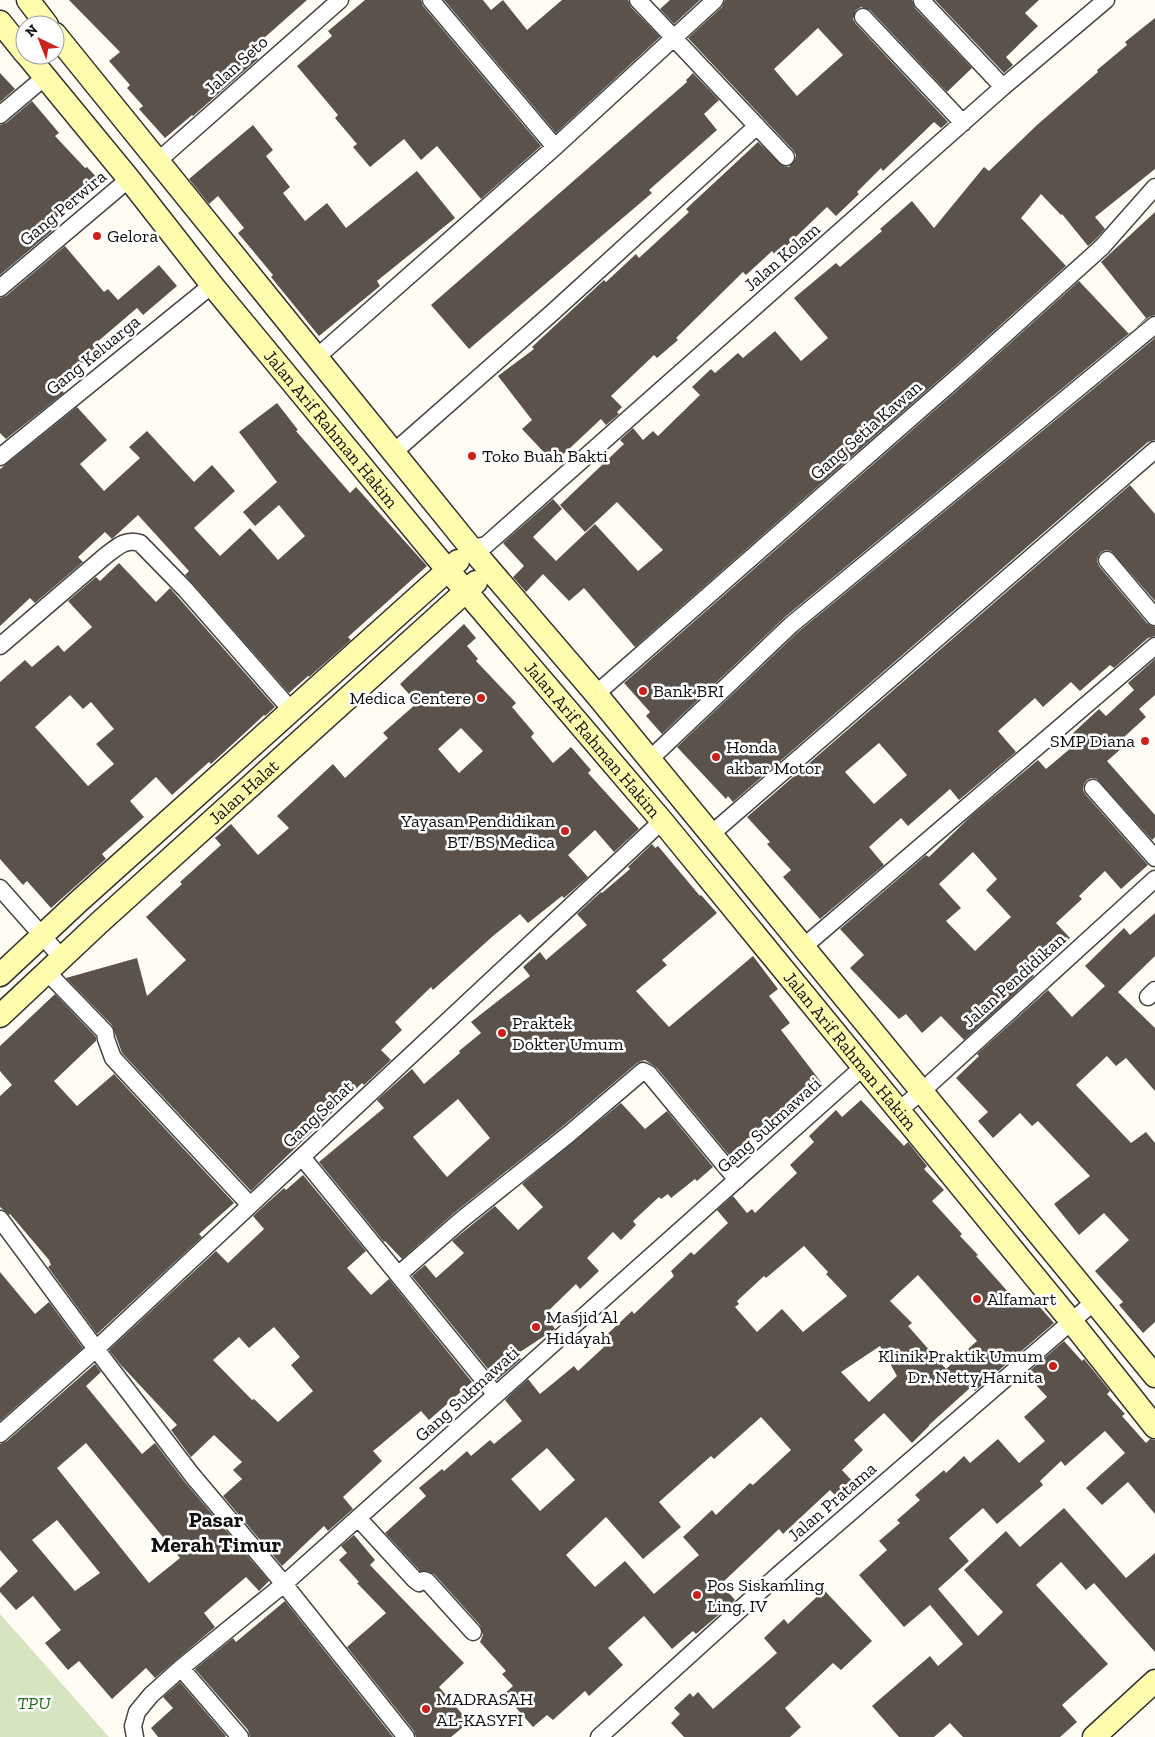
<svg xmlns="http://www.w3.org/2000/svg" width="1155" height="1737" font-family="'Zilla Slab',serif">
	<rect width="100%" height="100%" fill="#fffdf3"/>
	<path fill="#d6e4c1" d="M0,1614l109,123h-109z"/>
	<path fill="#5a524b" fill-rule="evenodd" d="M69,0h238l-43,38 5,6 -14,12 3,3 -65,57 -1,-1 -27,23 -26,-29 4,-3 -16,-18 3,-3 -21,-24 11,-9z
		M365,0h56l2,6 118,140 -60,53 -44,-53 -16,14 -17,-21 -34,28 -17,-20 4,-3 -22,-26 3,-3 -41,-49 35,-30 -4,-5z
		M444,0h39l8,10 12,-10 24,30 35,-30h66l3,7 29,30 -104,96z
		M670,0h30l-26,24 -14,-15z
		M725,0h187l3,8 57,60 -25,24 -77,-82 -9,-3 -5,3 -3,9 3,5 92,98 -7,6 -7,-6 -51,49 -2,-3 -24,24 2,2 -23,22 -9,-9 -51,49 -4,-5 -26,24 -3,-3 -67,66 2,2 -21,18 -3,-3 -43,41 11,11 -5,5 2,2 -13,11 -5,-6 -47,44 -32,-34 10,-9 -34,-44 36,-27 -2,-2 72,-67 2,2 30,-28 3,4 50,-46 -3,-3 72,-67 25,24 6,1 6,-7 1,-5 -3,-5 -105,-112 34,-31zM818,28l25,27 -46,41 -23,-27z
		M935,0h104l-14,13 13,13 -32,31 7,8 -9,8z
		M1155,18v151l-60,48 10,12 -10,11 -7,6 -26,-32 -1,1 -20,-21 -20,24 45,48 -103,93 -328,288 -51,-59 -15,13 -26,-27 -17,18 -13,-15 11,-11 -21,-23 50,-44 9,10 -29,28 23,24 39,-37 43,47 25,-21 -46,-48 -32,30 -25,-27 64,-61 -4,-4 13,-12 10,12 10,-9 5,5 42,-41 -8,-8 19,-18 4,4 23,-20 5,5 32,-27 26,30 27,-23 -34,-40 42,-35 4,4 42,-36 -2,-2 32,-28 22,27 50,-61 5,4 48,-46 61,-53 -1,-2 30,-25 -2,-3z
		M0,73l15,16 -15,13z
		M693,73l26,27 -15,14 13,16 -68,60 3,3 -183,156 -38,-44 256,-223 -1,-2z
		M32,101l27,32 -4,3 30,32 2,-1 13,14 -27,25 -2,-2 -24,22 5,5 -52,44v-150l6,-2z
		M253,125l20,25 -7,6 24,31 -7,6 22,28 22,-18 19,25 71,-57 38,47 -78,63 3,5 -61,50 -48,-59 2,-2 -35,-42 6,-5 -26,-32 -9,8 -20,-25z
		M1155,212v103l-6,2 -364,300 -123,117 -16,-18 4,-4 -26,-29 353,-310 102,-92 50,53 17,-16 -45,-56z
		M65,246l39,46 4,-3 10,11 41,-35 18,21 -34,29 -6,-7 -41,35 4,5 -29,24 1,2 -14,12 6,7 -58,46 -6,-6v-135l6,-2z
		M1155,338v102l-7,2 -415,360 -5,-6 -2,3 -49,-52 121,-115z
		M277,403l21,27 -2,1 54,62 6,-6 71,79 -79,71 3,3 -42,37 -1,-1 -19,17 -104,-118 4,-4 -51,-56 -26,24 -7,-7 -27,25 5,5 -48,41 -5,-5 -30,28v-157l77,-62 30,33 -27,24 24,27 36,-33 -11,-11 18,-16 47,51 18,-17 23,26 -41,37 26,28 30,-28 28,32 27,-24 -26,-31 -24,21 -12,-14 34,-30 -38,-50z
		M1130,485l25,29v87l-44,-50 -5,-1 -5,2 -3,4 -1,5 2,5 48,57 8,4v9l-7,2 -34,30 -4,-3 -30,26 -9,-9 -28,25 -8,-9 -37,33 18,21 -57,48 -9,-11 -42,37 -7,-8 -32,29 15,18 -64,54 -37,-42 8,-7 -24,-26 3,-2 -23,-25zM879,743l28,32 -33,29 -29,-32z
		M119,563l37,39 14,-14 105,119 -10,9 -1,-1 -53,49 -2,-2 -37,33 -16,-18 -26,24 14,16 -42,37 4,5 -55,49 -24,-27 -4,4 -23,-26v-177l25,-22 7,7 26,-22 6,7 28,-25 -24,-26 28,-24 4,4zM70,695l13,14 8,-7 23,27 -18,15 18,20 -26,22 -53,-59z
		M464,624l12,14 -9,8 11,13 -2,2 40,42 -4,4 22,26 -3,4 22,26 18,-16 20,23 -3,3 51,56 -25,23 -19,-22 -27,25 20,22 -24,21 -2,-2 -34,27 -8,-9 -27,22 -60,54 -2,-3 -36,35 7,8 -21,20 10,10 -27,25 -2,-2 -111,108 -129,-138 -10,-28 -46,-47 71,-20 10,38 39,-36 -40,-43 36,-33 -2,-2 41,-37 -6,-7 16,-14 27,31 31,-27 -12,-12 56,-52 12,14 43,-40 -5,-5 34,-30 -17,-19zM461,728l22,23 -24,22 -21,-24z
		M1155,659v36l-16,14 7,8 -22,20 5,5 -22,19 48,54v22l-3,3 -55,-61 -6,-1 -4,2 -3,4 -1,6 3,5 62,70 -27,24 -16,-18 -26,25 3,3 -26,24 14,15 -38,35 2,3 -70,64 -23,-24 -19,17 -16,-19 -7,5 -49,-51 14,-13 -24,-26 86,-74 3,2 43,-42 66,-55 8,9 32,-27 -6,-8 27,-25 7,7 28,-26 -6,-7zM973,852l24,27 -11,11 25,27 -36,34 -29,-30 15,-13 -22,-24z
		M652,844l3,4 3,-2 42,50 1,-1 16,18 -55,47 5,5 -31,26 33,36 84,-71 25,33 -9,7 21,27 -9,7 40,52 -92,73 -72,-87 -12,-8 -4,1 -4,2 -74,63 -109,87 -52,46 -17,-18 -1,1 -65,-80 65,-54 -7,-8 35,-31 12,15 36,-31 -1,-2 22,-18 -10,-11 59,-46 -7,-9 17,-15 6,8 41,-35 -10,-11 24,-22 1,1 28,-24 -2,-2zM458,1099l32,39 -43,39 -34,-40z
		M1155,913v43l-37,36 37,36v63l-29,-33 -10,8 -9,-10 -31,29 55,58 15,-11 9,11v179l-12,11 -24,-28 4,-3 -28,-31 34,-31 -25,-27 -25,22 -25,-31 36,-28 -52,-55 -6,5 -12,-13 -27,25 -15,-17 10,-9 -32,-34 23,-22 -2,-2 71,-64 24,27 33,-31 -20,-20 39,-38 6,7z
		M55,994l41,43v4l-42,40 23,25 37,-32 120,129 -35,31 3,3 -105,97 -49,-67 3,-2 -2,-5 -39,-46 -1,1 -9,-8v-111l12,-11 -12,-14v-25z
		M861,1100l43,46 4,-4 19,24 -3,3 20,21 -12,11 30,33 -2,2 18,19 -2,1 43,48 10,-9 25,28 -79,68 -4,-4 -42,38v1l-17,17 -28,-30 -30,27 9,10 -21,20 11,12 -16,15 -7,-7 -47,44 -4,-5 -58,55 14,16 -7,7 -32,27 -3,-3 -21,18 -28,-33 -36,32 15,17 -34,31 -4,-5 -32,29 -6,-5 -14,12 -29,-33 9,-8 -11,-12 4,-3 -26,-29 3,-7 -3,-10 -46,-51 -7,-3h-7l-35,-38 41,-37 -7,-8 23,-19 2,2 23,-20 4,5 19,-16 4,4 28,-23 -17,-21 5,-5 18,-16 12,15 34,-28 4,5 26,-24 -5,-5 33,-31 2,3 40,-38 -3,-5 20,-19 3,3 34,-32 -11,-13 16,-14 14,17 5,-4 3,4 42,-40 -7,-8 24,-23 -5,-6 27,-26 6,7zM804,1246l24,26 -2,2 21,22 -44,36 -21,-23 -25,23 -22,-25 4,-3 -2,-3 27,-25 2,2zM918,1275l59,66 -31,28 -38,-43 4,-3 -22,-22zM880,1346l17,30 -28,26 -28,-30zM761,1417l30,33 -38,35 -3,-2 -34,32 -4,-5 -29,27 16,18 -45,39 -29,-33 -30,26 -29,-32 40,-38 37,42 38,-32 -22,-25 52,-46 3,3zM547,1448l28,32 -35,31 -29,-32z
		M621,1103l24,26 22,-18 46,56 -16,14 -2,-2 -24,19 -3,-4 -7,5 -2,-2 -26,24 3,4 -15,15 -8,-8 -26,26 12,13 -19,18 -4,-5 -31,30 10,15 -38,25 4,5 -24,21 -85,-104 13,-11 11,13 28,-25 -12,-12 43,-35 23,24 25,-23 -21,-23z
		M303,1175l63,76 -19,17 24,27 18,-16 83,103 -43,38 -8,-9 -48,40 9,10 -39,36 10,12 -25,22 -4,-5 -42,40 -59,-70 19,-17 -9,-9 9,-8 -28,-27 -23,22 -20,-27 6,-5 -57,-61 -11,-14 107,-99 12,12 36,-34 -11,-13 31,-28 2,2zM274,1327l26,30 -9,8 22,26 -35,31 -24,-23 -2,1 -39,-40 26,-23 10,11z
		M0,1272l35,42 14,-12 34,46 -83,73z
		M1064,1341l18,20 2,-2 26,32 -3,3 18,20 -3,2 24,27 4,-4 5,1v74l-27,-32 -26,23 -16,-17 39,-35 -20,-22 -40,35 -4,-5 -21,20 3,4 -46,39 -14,-16 -34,30 20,23 -31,28 40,47 25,-24 -39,-42 42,-39 14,16 44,-39 62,70 29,-25v99l-61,-69 -8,7 -25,-28 -25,23 72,79 -46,41 15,17 -17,15h-97l-13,-14 -16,14h-35l-27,-31 58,-50 8,10 25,-22 -33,-39 -26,22 -45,-52 28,-25 -8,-9 21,-18 -3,-3 23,-20 -5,-5 29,-25 2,3 18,-17 6,7 28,-24 21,24 26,-22 -21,-24 23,-20 -21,-23z
		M95,1364l6,8 -15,14 56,68 13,-11 29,38 85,100 -10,10 -13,-14 -42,36 11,14 -60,51 -9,-10 -34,31 -33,-38 -11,9 -23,-27 16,-13 -28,-34 -17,14 -16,-18v-4l18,-17 -18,-21v-106l7,-3zM86,1443l94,115 -31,25 -92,-115zM57,1520l43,53 -25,18 -43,-51z
		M354,1535l21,25 -5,5 94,98 -25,24 30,35 -18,15h-35l-2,-6 -67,-84 39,-34 -29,-30 2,-1 -20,-22 8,-7 -6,-7z
		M824,1590l48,51 -31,29 -8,-7 -48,45 16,19 -11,10h-106l-13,-14 9,-9 -6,-6 16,-15 3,4 5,-5 15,17 64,-56 -13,-15 20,-19 4,5z
		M285,1601l108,136h-143l-2,-7 -53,-61 38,-31 3,4z
		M180,1682l46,54 -1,1h-67l-7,-9 22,-20 -10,-11z"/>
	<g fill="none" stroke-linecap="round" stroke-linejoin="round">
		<defs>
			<path id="street" d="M431,0l124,147
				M638,0l148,157
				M922,1l81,86
				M863,17l100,106
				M0,115l45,-38
				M159,160l181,-160
				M0,288l129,-109
				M317,357l238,-210 160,-147
				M394,452l159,-140 204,-186
				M0,457l212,-172
				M471,548l15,-3 517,-458 103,-87
				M1107,560l48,57
				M0,646l104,-89c12,-9 21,-19 36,-14l45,46 107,122
				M596,694l374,-328 132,-119 53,-60
				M649,760l142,-135 364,-300
				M1093,788l62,70
				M710,835l445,-385
				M0,888l62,70
				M802,948l353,-302
				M47,972l58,60 1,7 7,19 137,147
				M1148,997l7,-7
				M899,1110l22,-18 234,-213
				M302,1157l194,238
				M0,1219l96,130 96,126 92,109 122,153
				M398,1275l62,-54 109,-87 74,-63 6,3 88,106
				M0,1434l96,-85 566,-528
				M358,1518l57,62 4,3 5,-3 3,1 46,51
				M181,1668l59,69
				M135,1737l-2,-11 4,-14 14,-17 30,-27 103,-84 579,-517
				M599,1737l179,-162 316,-273"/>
			<g id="secondary">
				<path d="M28,0l19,25"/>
				<path d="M0,22l25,31"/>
				<path d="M55,34l416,514 125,146 559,682"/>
				<path id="s1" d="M27,55l102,124 83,106 223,270 227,266 409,500 84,106"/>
				<path d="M0,975l78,-73 380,-341"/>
				<path id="s2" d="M0,1016l99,-93 377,-341"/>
				<path d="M1094,1737l61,-56"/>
			</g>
		</defs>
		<use href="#street" stroke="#434343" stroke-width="19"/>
		<use href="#secondary" stroke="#323232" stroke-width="25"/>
		<use href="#street" stroke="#fff" stroke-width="16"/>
		<use href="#secondary" stroke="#fffcae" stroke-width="22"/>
	</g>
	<g fill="#cc201c" stroke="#fff" stroke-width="2">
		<circle cx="97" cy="236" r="5"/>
		<circle cx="472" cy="456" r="5"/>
		<circle cx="643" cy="691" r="5"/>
		<circle cx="481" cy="698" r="5"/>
		<circle cx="1145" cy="741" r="5"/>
		<circle cx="716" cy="757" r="5"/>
		<circle cx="565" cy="831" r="5"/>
		<circle cx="502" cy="1033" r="5"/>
		<circle cx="977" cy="1299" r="5"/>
		<circle cx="536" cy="1327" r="5"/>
		<circle cx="1053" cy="1366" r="5"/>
		<circle cx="697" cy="1595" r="5"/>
		<circle cx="426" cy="1709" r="5"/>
	</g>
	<g text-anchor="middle" stroke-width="5" stroke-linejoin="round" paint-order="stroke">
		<g font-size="18" fill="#101010" stroke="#fff">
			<text transform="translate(236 65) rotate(-42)" y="6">Jalan Seto</text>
			<text transform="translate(63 208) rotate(-40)" y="6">Gang Perwira</text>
			<text transform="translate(782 257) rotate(-41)" y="6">Jalan Kolam</text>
			<text transform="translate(93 355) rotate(-39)" y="6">Gang Keluarga</text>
			<text dy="6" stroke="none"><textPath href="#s1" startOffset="482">Jalan Arif Rahman Hakim</textPath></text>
			<text transform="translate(866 430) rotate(-41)" y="6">Gang Setia Kawan</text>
			<text dy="6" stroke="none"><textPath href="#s1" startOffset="888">Jalan Arif Rahman Hakim</textPath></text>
			<text dy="6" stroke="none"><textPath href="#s2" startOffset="331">Jalan Halat</textPath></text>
			<text transform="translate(1014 980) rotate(-42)" y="6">Jalan Pendidikan</text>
			<text dy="6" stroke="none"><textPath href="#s1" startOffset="1292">Jalan Arif Rahman Hakim</textPath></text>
			<text transform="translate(318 1114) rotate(-43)" y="6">Gang Sehat</text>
			<text transform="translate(769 1125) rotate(-42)" y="6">Gang Sukmawati</text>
			<text transform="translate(467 1394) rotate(-42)" y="6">Gang Sukmawati</text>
			<text transform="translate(832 1502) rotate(-41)" y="6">Jalan Pratama</text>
		</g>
		<g font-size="18" fill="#101010" stroke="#fff" text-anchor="start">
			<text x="107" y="242">Gelora</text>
			<text x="482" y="462">Toko Buah Bakti</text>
			<text x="653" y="697">Bank BRI</text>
			<text x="471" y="704" text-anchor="end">Medica Centere</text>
			<text x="1135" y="747" text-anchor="end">SMP Diana</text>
			<text x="726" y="753">Honda<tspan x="726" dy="21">akbar Motor</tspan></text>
			<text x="555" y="827" text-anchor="end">Yayasan Pendidikan<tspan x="555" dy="21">BT/BS Medica</tspan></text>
			<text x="512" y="1029">Praktek<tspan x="512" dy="21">Dokter Umum</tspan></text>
			<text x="987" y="1305">Alfamart</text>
			<text x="546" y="1323">Masjid Al<tspan x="546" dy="21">Hidayah</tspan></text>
			<text x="1043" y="1362" text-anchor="end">Klinik Praktik Umum<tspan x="1043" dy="21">Dr. Netty Harnita</tspan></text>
			<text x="707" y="1591">Pos Siskamling<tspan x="707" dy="21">Ling. IV</tspan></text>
			<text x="436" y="1705">MADRASAH<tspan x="436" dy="21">AL-KASYFI</tspan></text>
		</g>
		<g font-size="18" font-style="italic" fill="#256e1a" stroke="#fff">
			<text x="34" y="1709">TPU</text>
		</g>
		<g font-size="22" font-weight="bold" fill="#101010" stroke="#fff">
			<text x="216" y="1527">Pasar<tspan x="216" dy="25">Merah Timur</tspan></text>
		</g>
	</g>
	<g transform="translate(40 40) rotate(317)"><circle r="24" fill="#ffffff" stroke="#9f9f9f"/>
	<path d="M0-4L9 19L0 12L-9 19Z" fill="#cc201c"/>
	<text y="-8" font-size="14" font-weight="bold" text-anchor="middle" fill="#101010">N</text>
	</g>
</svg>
